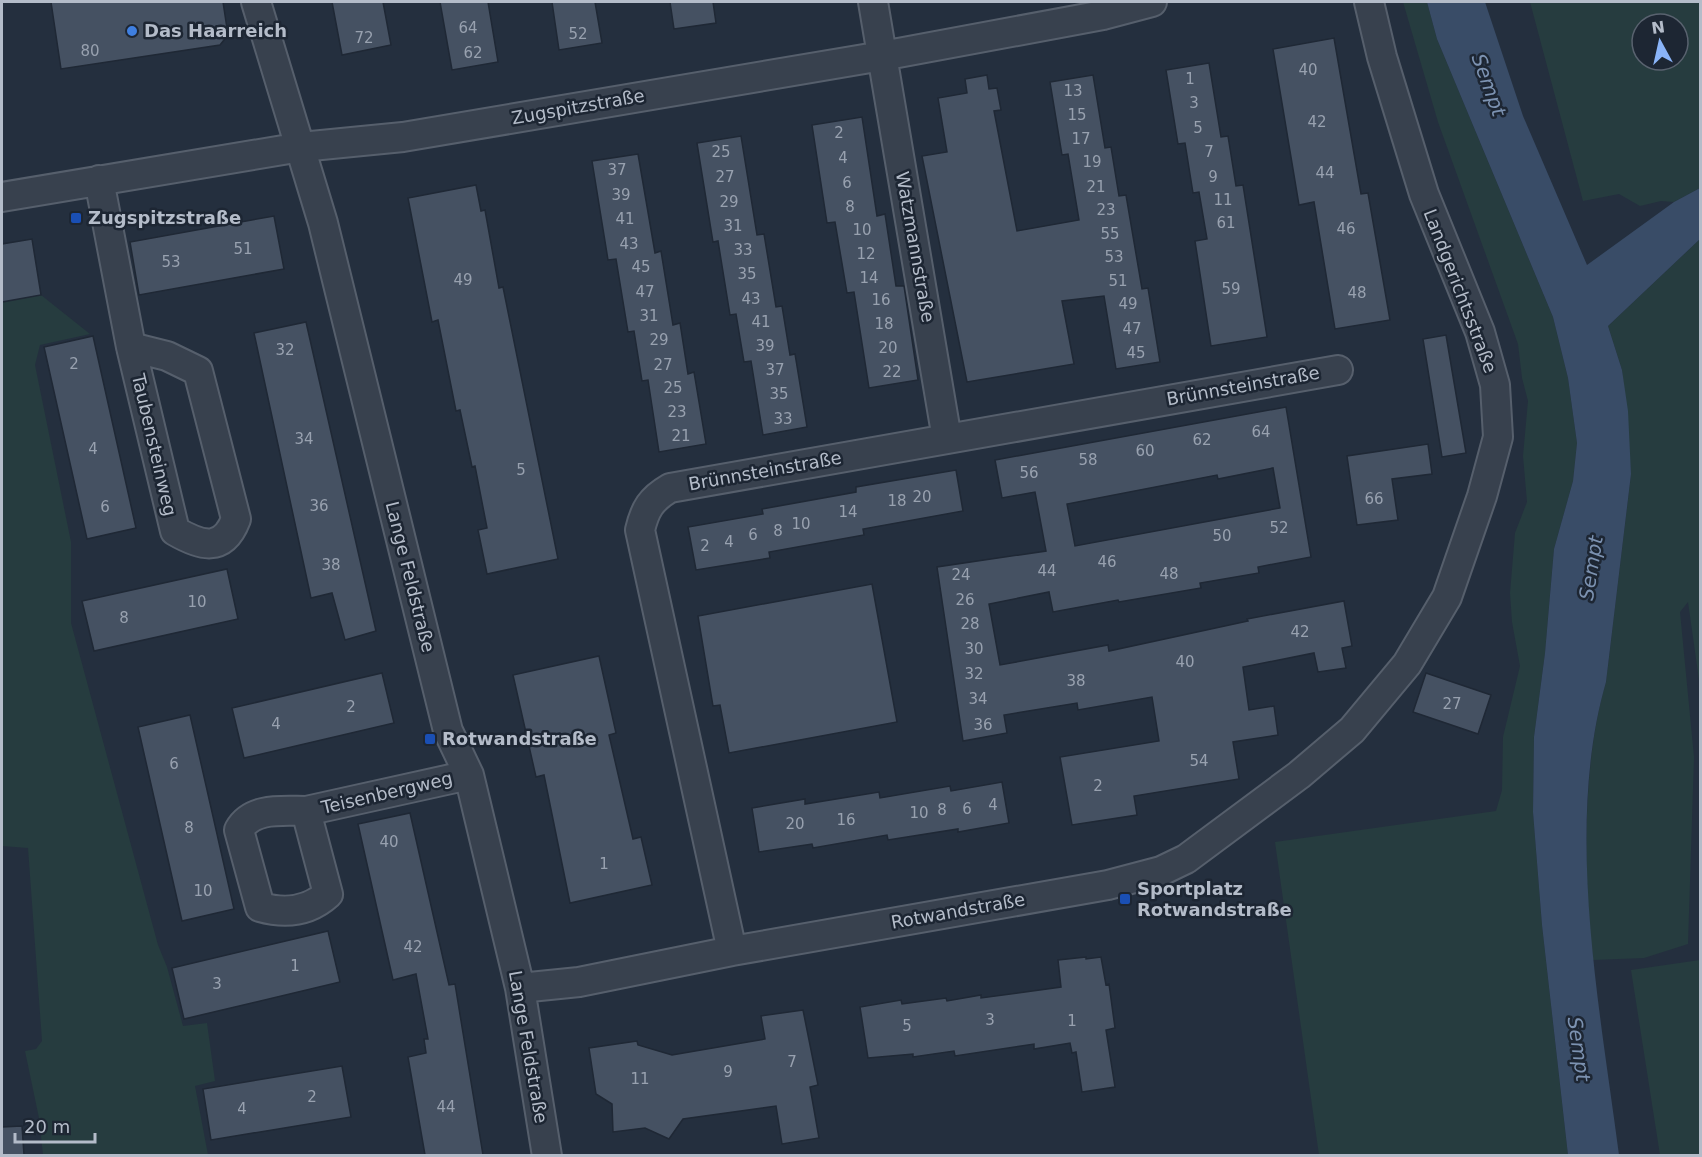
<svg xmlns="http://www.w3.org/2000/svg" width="1702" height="1157" font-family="'DejaVu Sans',sans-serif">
	<rect width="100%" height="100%" fill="#242f3e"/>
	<path fill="#263c3f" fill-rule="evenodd" d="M1403,2h24l10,37 116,278 15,61 9,65 -4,38 -19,68 -9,104 -11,84 -1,75 9,113 26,230h-249l-44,-313 221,-31 6,-21 1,-53 17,-71 -8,-44 -2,-29 5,-60 12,-31 -4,-46 5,-55 -6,-23 -4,-34 -80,-222z
		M1530,2h170v186l-26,14 -13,-1 -21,5 -21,-12 -36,7zM1642,24h36v36h-36z
		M1700,239v448l-12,-85 -8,10 14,145 -6,187 -44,14 -51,2c-10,-84 -11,-197 13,-278l25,-208 -9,-104 -14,-44z
		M41,295l49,39 -50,11 -5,20 36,177v81l87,322 9,22 16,59 24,-3 8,58 -20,5 13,69h-165l-4,-37 -14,-67 11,-2 6,-8 -14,-193 -26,-2v-544z
		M1700,960v195h-40l-29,-185z"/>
	<path fill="#394c67" d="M1427,2h58l38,114 64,149 87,-63 26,-14v51l-92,87 14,44 6,41 3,63 -25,208c-42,145 -6,326 13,473h-51l-26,-230 -9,-113 1,-75 11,-84 9,-104 19,-68 4,-38 -9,-65 -15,-61 -116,-278z"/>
	<path fill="#455162" stroke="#1f2835" stroke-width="1.5" fill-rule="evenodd" d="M51,2h172l5,33 -8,10 -159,24z
		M332,2h51l8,43 -49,10z
		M440,2h48l10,60 -46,8z
		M552,2h43l7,41 -43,7z
		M670,2h43l3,21 -42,6z
		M1334,38l27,156 7,-1 22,127 -55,9 -21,-127 -15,3 -26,-156z
		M1209,63l12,74 7,-1 8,50 7,-1 24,152 -56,9 -16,-105 12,-2 -8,-47 -6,1 -8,-50 -7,1 -12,-74z
		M987,75l2,14 8,-1 4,22 -7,1 23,120 62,-11 -11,-66 -6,1 -12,-73 43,-7 12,73 6,-1 8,49 7,-1 16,94 6,-1 12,74 -44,7 -12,-73 -42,5 12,63 -107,18 -45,-226 25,-4 -9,-54 29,-5 -2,-14z
		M862,117l15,99 8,-2 11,72h8l14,94 -49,8 -15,-96 -7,1 -12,-71 -8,1 -15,-98z
		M741,136l16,99 7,-1 12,73 6,-1 8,49 5,-1 12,73 -44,8 -12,-74 -7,1 -8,-48 -6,1 -12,-74 -5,1 -16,-99z
		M638,154l17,99 6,-2 12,74 7,-2 8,51 6,-2 12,72 -47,8 -11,-72 -6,1 -8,-50 -6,1 -12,-73 -8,1 -16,-99z
		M476,185l5,26 4,-1 14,78 4,-1 55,272 -71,15 -9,-44 9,-2 -12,-62 -3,1 -1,-5 -11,-52 -4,1 -18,-91 -6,2 -24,-124z
		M274,216l10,53 -145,26 -9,-53z
		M32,239l9,56 -39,7v-58z
		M306,322l70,309 -31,9 -13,-47 -21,5 -57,-265z
		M1446,335l20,118 -24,4 -19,-118z
		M93,336l43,192 -49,11 -43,-192z
		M1286,407l25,150 -53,10 1,6 -59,10 1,5 -82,14 -1,-2 -65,12 -4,-20 -60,12 11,61 108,-20 1,6 139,-30 -1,-2 97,-18 8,45 -10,2 4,20 -28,4 -4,-19 -71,14 6,43 25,-4 4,29 -45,7 6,37 -105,17 3,19 -65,10 -12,-68 99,-16 -7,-44 -74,13 -1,-7 -73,12 3,18 -44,8 -26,-174 109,-16 -11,-59 -33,6 -7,-38zM1273,468l7,40 -205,38 -8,-42 150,-29 1,4z
		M1428,444l4,30 -40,5 6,41 -41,5 -10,-69z
		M956,470l7,41 -100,18 1,6 -95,17 1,6 -74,12 -8,-43 75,-13 -1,-5 94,-17v-5z
		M227,569l11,50 -144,32 -12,-50z
		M872,584l25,138 -168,31 -9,-48 -7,1 -15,-90z
		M599,656l17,77 -7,2 24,104 8,-2 11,48 -82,18 -26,-128 -8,2 -23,-102z
		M382,673l12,50 -150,35 -12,-50z
		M1426,673l65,22 -13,39 -65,-22z
		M190,715l44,194 -52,12 -44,-194z
		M1002,782l7,41 -51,9v-3l-70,11 -1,-5 -74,13 -1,-4 -53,8 -7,-44 53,-9v5l74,-12 1,6 70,-12 1,5z
		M410,813l39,172 6,-1 28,171h-58l-17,-98 18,-4 -2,-14h4l-12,-65 -23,6 -35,-156z
		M328,931l12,51 -156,37 -12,-51z
		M1086,957v2l15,-2 5,28 3,-1 6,44 -9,2 9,57 -33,5 -6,-40 -4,1 -2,-10 -36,6v-5l-79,12 -1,-5 -41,6v-3l-45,4 -8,-51 41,-7 1,4 44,-6 1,3 34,-6v3l80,-11 -3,-27z
		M803,1010l15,75 -8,2 9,51 -37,6 -6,-38 -93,13 -14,20 -24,-11 -32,4 -1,-28 -16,-10 -7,-46 48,-7 1,4 34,10 93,-16 -4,-23z
		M342,1066l9,51 -140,23 -8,-51z
		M22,1126l2,29h-22v-28z"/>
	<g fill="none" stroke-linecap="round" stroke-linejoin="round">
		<defs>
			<path id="street" d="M256,2l67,221 125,508 21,44 51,213 27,168
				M873,2l74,437
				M99,180l32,167 44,184c26,15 48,22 61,-12l-38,-148 -31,-15 -36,-9
				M2,197l299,-50 102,-10 479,-81 221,-41 49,-13
				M306,811c-24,0 -54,-4 -67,19l21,77c25,7 48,5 68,-13l-22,-83 163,-36
				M732,951l-92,-421c5,-21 11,-31 30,-42l668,-118
				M520,988l59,-6 153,-31 376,-66 53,-14 25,-12 113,-84 53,-45 55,-66 40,-67 35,-101 16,-59 -3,-52 -15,-53 -56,-138 -42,-137 -13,-55"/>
		</defs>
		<use href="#street" stroke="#565f6c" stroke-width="32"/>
		<use href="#street" stroke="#38414e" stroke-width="28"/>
	</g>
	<circle fill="#3f7fe0" stroke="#1d2633" stroke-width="2" cx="132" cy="31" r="6"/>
	<g fill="#1a4fb4" stroke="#1d2633" stroke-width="2">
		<rect x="70" y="212" width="12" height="12" rx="3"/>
		<rect x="424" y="733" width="12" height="12" rx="3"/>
		<rect x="1119" y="893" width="12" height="12" rx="3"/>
	</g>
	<g text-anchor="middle" stroke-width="5" stroke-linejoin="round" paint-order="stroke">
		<g font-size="15" fill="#98a1af">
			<text x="468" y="33">64</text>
			<text x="578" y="39">52</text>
			<text x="364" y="43">72</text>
			<text x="90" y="56">80</text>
			<text x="473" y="58">62</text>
			<text x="1308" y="75">40</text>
			<text x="1190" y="84">1</text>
			<text x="1073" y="96">13</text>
			<text x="1194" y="108">3</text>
			<text x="1077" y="120">15</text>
			<text x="1317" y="127">42</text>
			<text x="1198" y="133">5</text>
			<text x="839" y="138">2</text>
			<text x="1081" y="144">17</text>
			<text x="721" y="157">25</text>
			<text x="1209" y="157">7</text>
			<text x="843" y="163">4</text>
			<text x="1092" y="167">19</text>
			<text x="617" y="175">37</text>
			<text x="1325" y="178">44</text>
			<text x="725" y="182">27</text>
			<text x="1213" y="182">9</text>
			<text x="847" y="188">6</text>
			<text x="1096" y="192">21</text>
			<text x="621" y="200">39</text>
			<text x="1223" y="205">11</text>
			<text x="729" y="207">29</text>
			<text x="850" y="212">8</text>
			<text x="1106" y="215">23</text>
			<text x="625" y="224">41</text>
			<text x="1226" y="228">61</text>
			<text x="733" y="231">31</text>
			<text x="1346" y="234">46</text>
			<text x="862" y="235">10</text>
			<text x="1110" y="239">55</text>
			<text x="629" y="249">43</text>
			<text x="243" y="254">51</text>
			<text x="743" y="255">33</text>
			<text x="866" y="259">12</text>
			<text x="1114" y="262">53</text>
			<text x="171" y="267">53</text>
			<text x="641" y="272">45</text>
			<text x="747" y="279">35</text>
			<text x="869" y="283">14</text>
			<text x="463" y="285">49</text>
			<text x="1118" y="286">51</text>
			<text x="1231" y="294">59</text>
			<text x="645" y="297">47</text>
			<text x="1357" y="298">48</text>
			<text x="751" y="304">43</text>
			<text x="881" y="305">16</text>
			<text x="1128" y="309">49</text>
			<text x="649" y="321">31</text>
			<text x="761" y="327">41</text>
			<text x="884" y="329">18</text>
			<text x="1132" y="334">47</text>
			<text x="659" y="345">29</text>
			<text x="765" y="351">39</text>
			<text x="888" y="353">20</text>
			<text x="285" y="355">32</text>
			<text x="1136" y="358">45</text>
			<text x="74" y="369">2</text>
			<text x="663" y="370">27</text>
			<text x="775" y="375">37</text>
			<text x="892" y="377">22</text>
			<text x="673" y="393">25</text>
			<text x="779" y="399">35</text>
			<text x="677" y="417">23</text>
			<text x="783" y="424">33</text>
			<text x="1261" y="437">64</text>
			<text x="681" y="441">21</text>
			<text x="304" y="444">34</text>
			<text x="1202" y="445">62</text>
			<text x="93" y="454">4</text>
			<text x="1145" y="456">60</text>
			<text x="1088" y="465">58</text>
			<text x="521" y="475">5</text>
			<text x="1029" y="478">56</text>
			<text x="922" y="502">20</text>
			<text x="1374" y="504">66</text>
			<text x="897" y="506">18</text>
			<text x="319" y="511">36</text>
			<text x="105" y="512">6</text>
			<text x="848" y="517">14</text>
			<text x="801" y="529">10</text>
			<text x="1279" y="533">52</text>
			<text x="778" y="536">8</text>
			<text x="753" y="540">6</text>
			<text x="1222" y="541">50</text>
			<text x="729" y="547">4</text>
			<text x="705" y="551">2</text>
			<text x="1107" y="567">46</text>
			<text x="331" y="570">38</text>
			<text x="1047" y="576">44</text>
			<text x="1169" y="579">48</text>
			<text x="961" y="580">24</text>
			<text x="965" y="605">26</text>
			<text x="197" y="607">10</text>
			<text x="124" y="623">8</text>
			<text x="970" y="629">28</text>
			<text x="1300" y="637">42</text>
			<text x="974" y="654">30</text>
			<text x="1185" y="667">40</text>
			<text x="974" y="679">32</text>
			<text x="1076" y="686">38</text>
			<text x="978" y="704">34</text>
			<text x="1452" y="709">27</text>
			<text x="351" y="712">2</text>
			<text x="276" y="729">4</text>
			<text x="983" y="730">36</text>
			<text x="1199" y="766">54</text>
			<text x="174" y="769">6</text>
			<text x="1098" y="791">2</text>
			<text x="993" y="810">4</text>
			<text x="967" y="814">6</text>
			<text x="942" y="815">8</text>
			<text x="919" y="818">10</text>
			<text x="846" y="825">16</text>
			<text x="795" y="829">20</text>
			<text x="189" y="833">8</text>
			<text x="389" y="847">40</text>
			<text x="604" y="869">1</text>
			<text x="203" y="896">10</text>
			<text x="413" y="952">42</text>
			<text x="295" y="971">1</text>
			<text x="217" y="989">3</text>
			<text x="990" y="1025">3</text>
			<text x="1072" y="1026">1</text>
			<text x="907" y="1031">5</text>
			<text x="792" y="1067">7</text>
			<text x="728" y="1077">9</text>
			<text x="640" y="1084">11</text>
			<text x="312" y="1102">2</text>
			<text x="446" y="1112">44</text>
			<text x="242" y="1114">4</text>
		</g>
		<g font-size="18" font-weight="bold" fill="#b4bcc9" stroke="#1d2633" text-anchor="start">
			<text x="144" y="37">Das Haarreich</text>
			<text x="88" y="224">Zugspitzstraße</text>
			<text x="442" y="745">Rotwandstraße</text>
			<text x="1137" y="895">Sportplatz<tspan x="1137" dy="21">Rotwandstraße</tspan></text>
		</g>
		<g font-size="18" fill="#b4bcc9" stroke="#1d2633">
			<text transform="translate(578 107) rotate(-10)" y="6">Zugspitzstraße</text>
			<text transform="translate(915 247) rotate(80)" y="6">Watzmannstraße</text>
			<text transform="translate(1460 291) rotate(69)" y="6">Landgerichtsstraße</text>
			<text transform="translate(1243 386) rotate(-10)" y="6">Brünnsteinstraße</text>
			<text transform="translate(154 445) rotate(77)" y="6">Taubensteinweg</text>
			<text transform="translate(765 471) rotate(-10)" y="6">Brünnsteinstraße</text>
			<text transform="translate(410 577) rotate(76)" y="6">Lange Feldstraße</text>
			<text transform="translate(387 793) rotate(-13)" y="6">Teisenbergweg</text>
			<text transform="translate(958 911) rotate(-10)" y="6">Rotwandstraße</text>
			<text transform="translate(528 1047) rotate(80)" y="6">Lange Feldstraße</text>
		</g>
		<g font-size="20" font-style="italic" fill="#7c92b1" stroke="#1d2633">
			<text transform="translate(1489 85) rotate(70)" y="7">Sempt</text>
			<text transform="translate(1591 568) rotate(-81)" y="7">Sempt</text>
			<text transform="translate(1579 1049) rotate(82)" y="7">Sempt</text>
		</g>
	</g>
	<rect width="1702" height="1157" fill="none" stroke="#b4bcc9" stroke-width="6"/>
	<g transform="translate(1660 42) rotate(352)"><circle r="28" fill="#1d2633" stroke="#59626f" stroke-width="1.5"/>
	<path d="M0-4.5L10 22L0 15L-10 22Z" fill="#8ab4f8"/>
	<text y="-9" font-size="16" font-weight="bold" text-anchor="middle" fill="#b4bcc9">N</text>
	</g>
	<path d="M15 1133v9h80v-9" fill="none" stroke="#b4bcc9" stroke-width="3"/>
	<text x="24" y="1133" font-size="18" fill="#b4bcc9" stroke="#1d2633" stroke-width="4.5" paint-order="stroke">20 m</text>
</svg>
